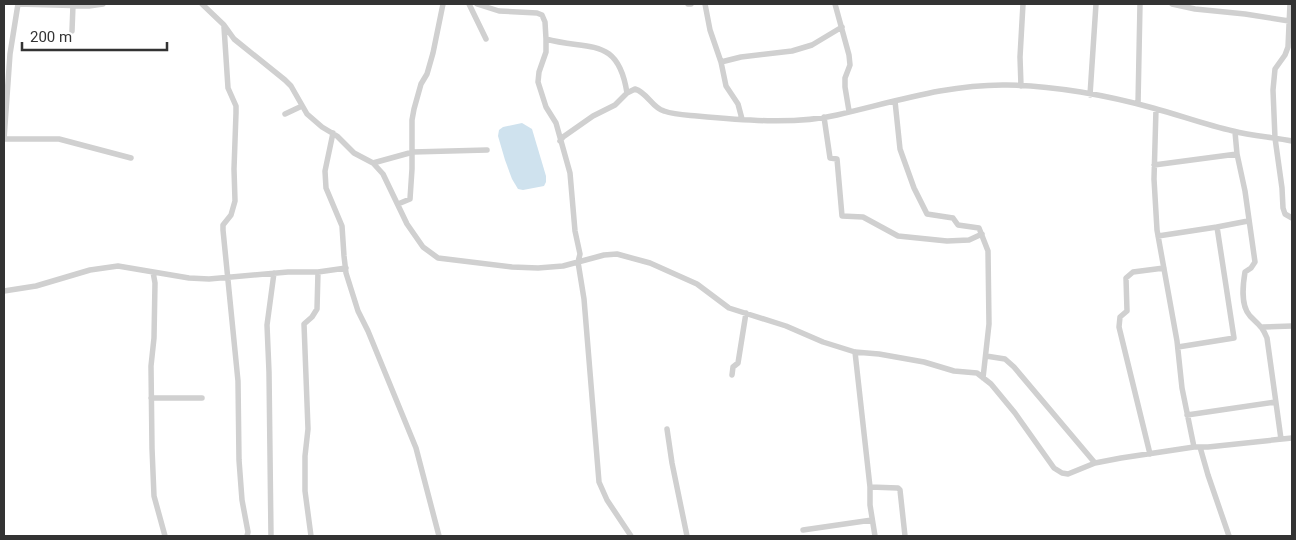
<svg xmlns="http://www.w3.org/2000/svg" width="1296" height="540" font-family="Roboto,sans-serif">
	<rect width="100%" height="100%" fill="#fff"/>
	<path fill="#cfe2ee" d="M522,123l10,6 14,47v6l-2,4 -21,4 -5,-1 -6,-10 -7,-19 -7,-24 1,-6 4,-3z"/>
	<g fill="none" stroke-linecap="round" stroke-linejoin="round">
		<path stroke="#d0d0d0" stroke-width="5.5" d="M18,4l71,2 14,-2
			M202,4l22,21 10,14 51,41 6,6 16,28 15,13 15,9 17,17 19,10 10,11 24,50 16,23 15,11 74,9 26,1 25,-2 41,-11 13,-1 33,9 47,21 32,24 57,18 37,16 32,10 24,2 45,8 30,9 23,2 14,11 24,29 39,55 8,5 6,1 27,-11 26,-5 73,-11h14l84,-9
			M469,4l17,35
			M477,4l22,7 38,2 5,2 3,7 1,17c42,12 72,-4 81,54
			M688,4h3
			M705,4l5,26 11,32 5,24 12,18 4,15
			M835,4l14,51 1,10 -5,13v9l4,24
			M1172,4l23,5 50,5 44,7
			M1290,4l-2,43 -3,8 -10,14 -2,21 2,48 7,50 1,20 2,6 7,4
			M224,27l4,61 8,18v7l-2,56 1,32 -4,14 -8,10v5l15,151 1,79 3,40 6,32 -1,4
			M72,31l1,-26
			M546,39v13l-7,20 -1,10 8,25 10,16 14,50 5,58 5,23 -2,8 6,37 15,183 8,18 24,36
			M721,62l20,-5 51,-6 20,-6 30,-18
			M1021,86l-1,-29 3,-53
			M1090,95l6,-91
			M895,101l5,48 14,39 13,26 26,4 5,7 21,3 9,23 1,73 -6,54
			M1138,104l2,-100
			M1156,109l-2,70 3,51 20,111 5,47 12,59
			M285,114l17,-8
			M824,117l6,41 7,1 5,57 21,1 35,19 49,5 22,-1 13,-6
			M1235,132l2,22 8,37 10,71 -4,6 -6,4c-2,12 -5,33 5,44 9,9 12,10 17,22l14,101
			M333,133l-8,38 1,17 16,38 2,30 2,17 12,38 10,20 48,117 23,88
			M4,139l6,-85 8,-50
			M5,139h54l72,19
			M560,141l3,-4 30,-21 22,-11 12,-12 8,-4c13,4 17,19 29,22 11,4 22,4 33,5 43,4 98,9 140,-1 57,-13 111,-31 170,-30 45,0 103,11 146,23 26,7 53,17 80,23 19,5 39,6 59,10
			M373,163l40,-11 74,-2
			M1154,165l83,-11
			M398,204l12,-5 2,-30v-49l2,-11 7,-25 6,-10 6,-21 10,-49
			M1158,236l59,-9
			M153,272l2,11 -1,55 -3,28 1,82 2,48 11,40
			M4,291l32,-5 54,-16 28,-4 71,12 20,1 79,-7h30l28,-4
			M1263,327l29,-1
			M1178,347l56,-9 -17,-111 31,-6
			M855,352l15,135 28,1 2,2 5,46
			M986,356l19,3 9,8 81,96
			M732,375l1,-8 5,-4 8,-50
			M151,398h51
			M1187,415l88,-13
			M667,429l5,34 15,73
			M1200,447l8,28 21,61
			M1150,454l-31,-127 1,-10 7,-6 -1,-33 7,-6 31,-4
			M870,487v18l5,31
			M803,530l69,-10
			M271,536l-2,-164 -2,-47 7,-52
			M311,536l-6,-45v-35l3,-27 -4,-105 8,-7 5,-8 1,-37"/>
	</g>
	<rect width="1296" height="540" fill="none" stroke="#333333" stroke-width="10"/>
	<path d="M22 42v8h145v-8" fill="none" stroke="#333333" stroke-width="2.5"/>
	<text x="30" y="42" font-size="15" fill="#333333" stroke="#ffffff" stroke-width="4" paint-order="stroke">200 m</text>
</svg>
